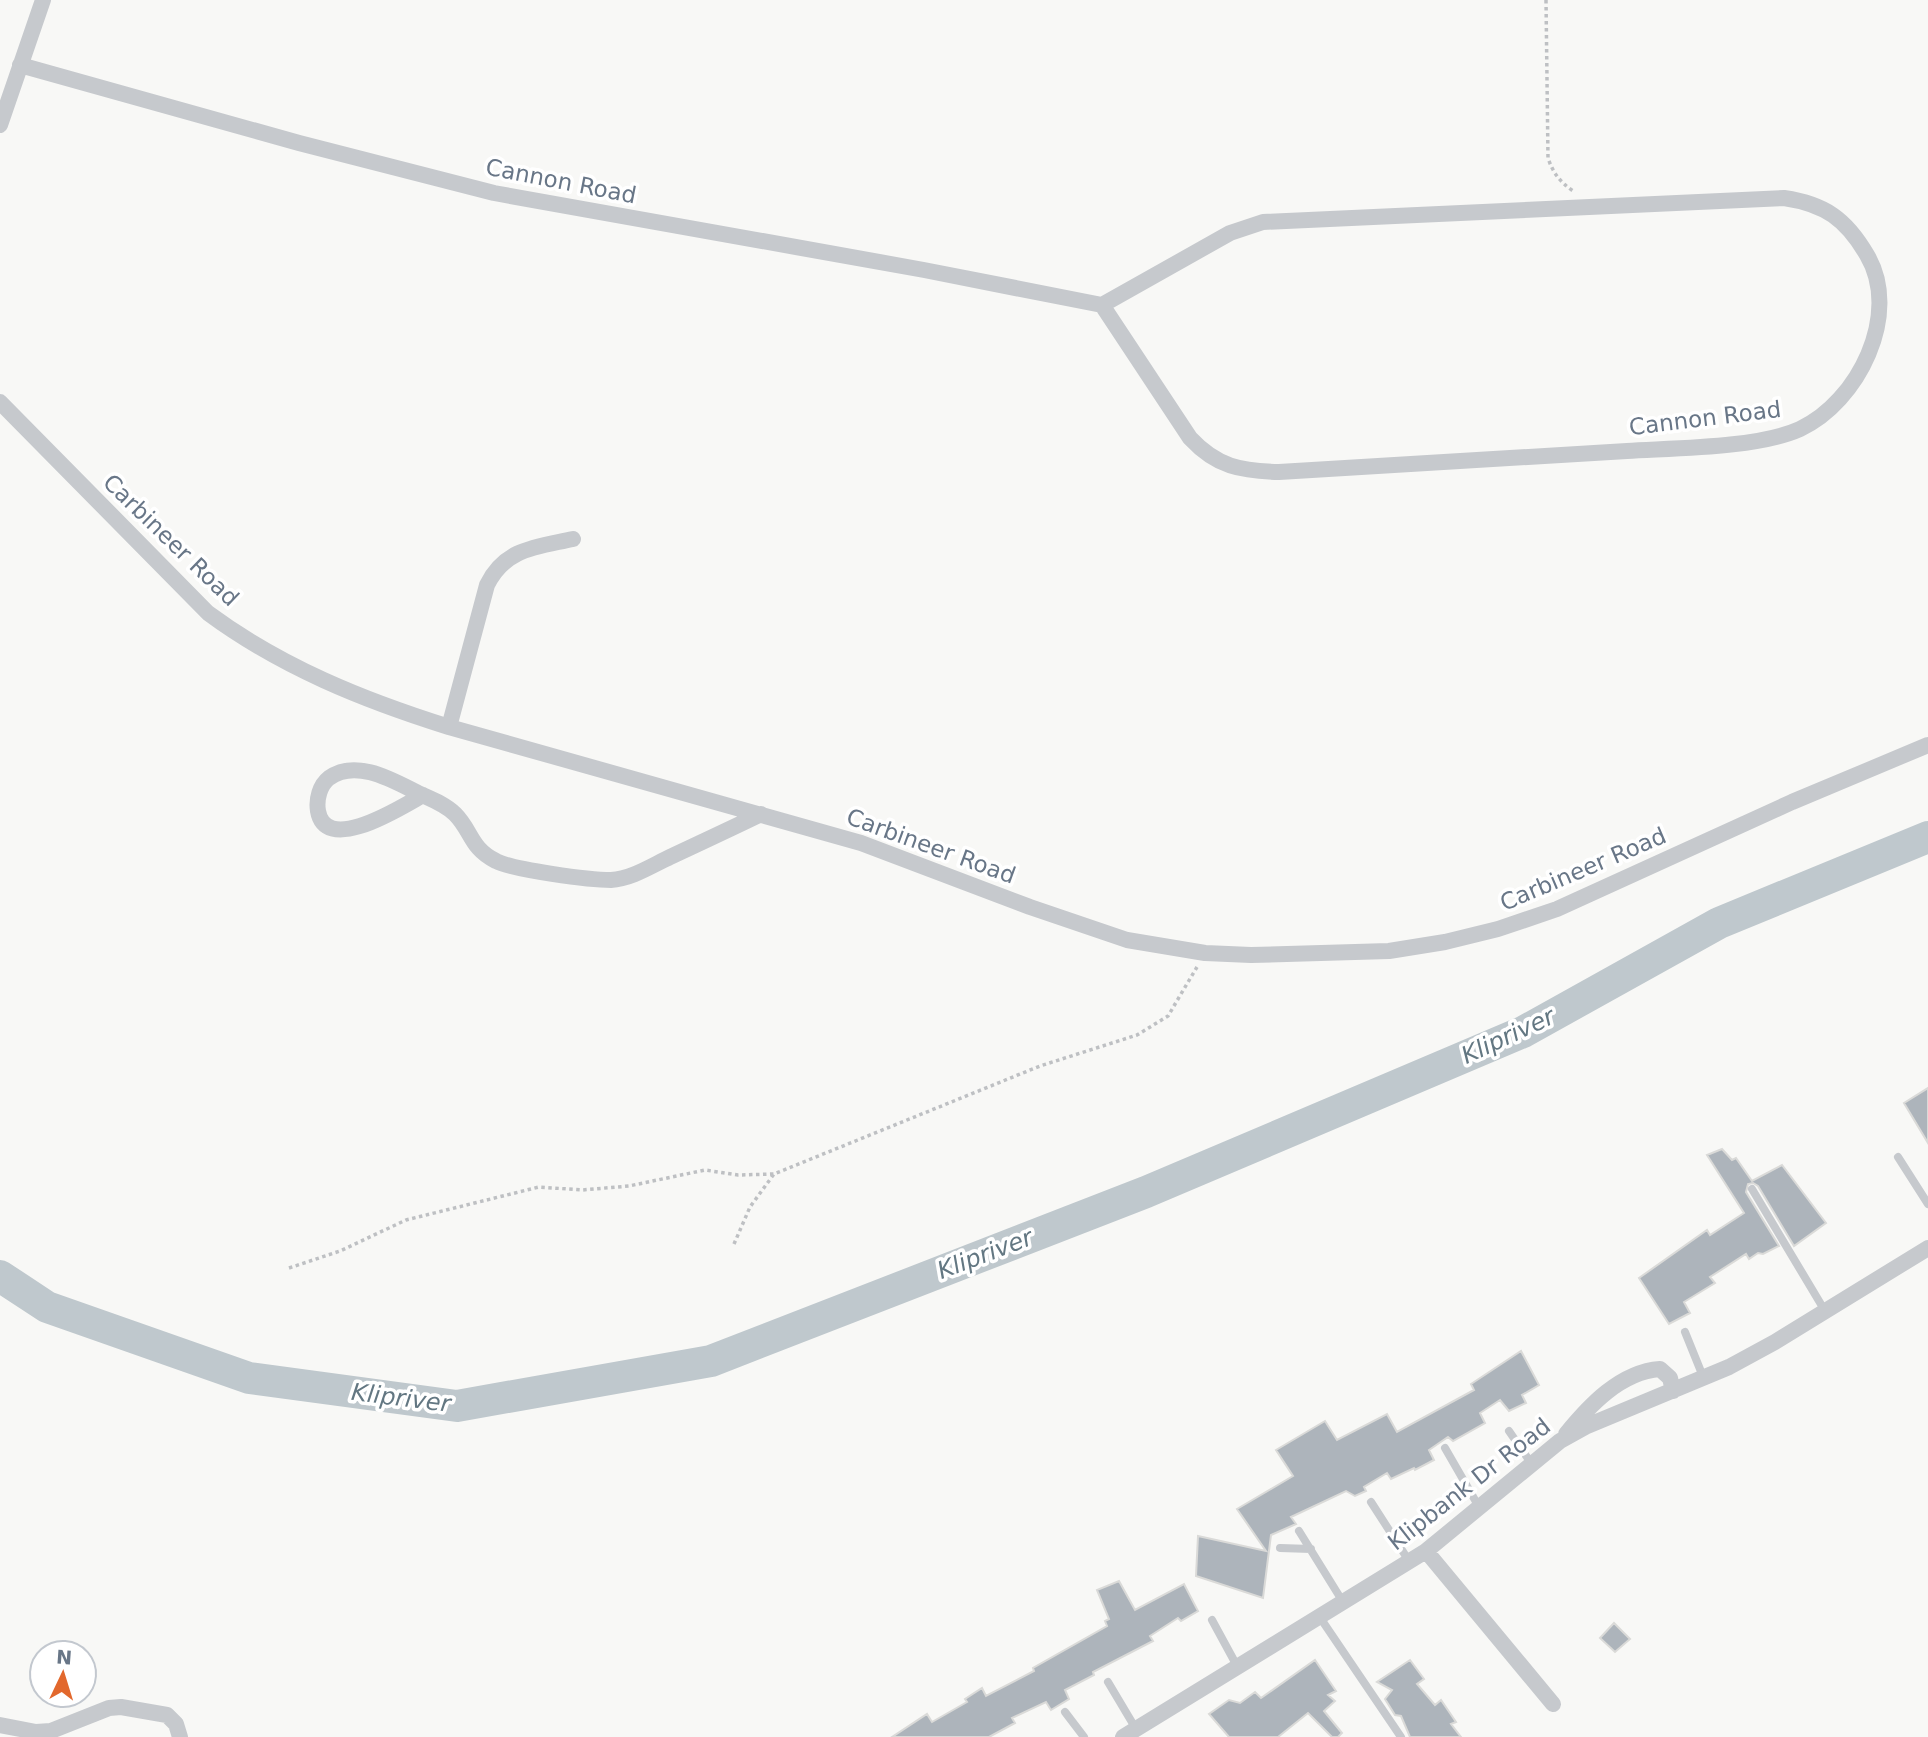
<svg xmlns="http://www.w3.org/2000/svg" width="1928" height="1737" font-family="'DejaVu Sans',sans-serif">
	<rect width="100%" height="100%" fill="#f8f8f6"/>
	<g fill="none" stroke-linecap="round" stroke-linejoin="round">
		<path stroke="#bfc8cd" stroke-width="32" d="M0,1276l47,31 202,71 208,28 254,-45 435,-169 377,-160 196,-109 209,-86"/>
	</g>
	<path fill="#adb4bb" stroke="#dadad8" stroke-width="2" d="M1928,1088v55l-24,-40z
		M1722,1149l10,11 4,-2 16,23 30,-16 44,58 -32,23 -36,-60 -5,-3 -5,1 -2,8 33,54 -16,8 -5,-1 -9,6 -3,-5 -36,23 5,6 -31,19 6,11 -21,11 -30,-46 68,-48 3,5 34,-22 -37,-58z
		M1521,1351l18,34 -17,10 4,8 -17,8 -9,-11 -20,13 5,10 -32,18 -5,-4 -19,13 5,10 -19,10 -1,-2 -23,11 -4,-6 -23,14 2,4 -11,5 -9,-5 -55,26 5,7 -25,11 -8,63 -67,-22 2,-40 68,15 -29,-42 56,-33 -17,-26 49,-29 12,19 50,-26 10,18 77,-42 -3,-6z
		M1119,1581l16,29 49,-26 14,27 -17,10 -3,-3 -28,18 3,5 -60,31 1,3 -29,15 4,9 -18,11 -5,-8 -34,16 3,5 -26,14h-97l35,-23 5,8 35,-20 -2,-3 17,-11 4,8 48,-25 -1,-3 74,-42 -2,-5 4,-2 -12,-29z
		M1614,1623l16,16 -15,13 -15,-14z
		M1315,1660l21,31 -8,4 7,6 -11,10 18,22 -4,4h-6l-24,-24 -30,24h-49l-20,-23 20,-14 11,3 15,-11 6,6z
		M1410,1660l14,19 -7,5 18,21 6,-5 15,22 -5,2 10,13h-51l-9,-21 -6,-1 -10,-16 7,-9 -15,-8z"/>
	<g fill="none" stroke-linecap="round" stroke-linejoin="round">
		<path stroke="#bec0c3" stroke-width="3.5" stroke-dasharray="3.5 3.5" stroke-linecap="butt" d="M1546,0l2,158c5,15 12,24 25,33
			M734,1244l16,-37 24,-33 266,-108 97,-31 31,-19 29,-49
			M289,1268l51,-17 66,-31 133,-33 43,3 47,-4 76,-16 33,5 36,-1"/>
		<path stroke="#c6c9cd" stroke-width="8" d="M1898,1157l30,47
			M1752,1189l73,122
			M1685,1332l19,47
			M1509,1431l22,32
			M1445,1448l34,59
			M1371,1502l38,59
			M1299,1531l44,71
			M1280,1548l31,1
			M1319,1616l82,121
			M1212,1620l25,46
			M1108,1682l28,47
			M1065,1712l19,25"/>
		<path stroke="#c6c9cd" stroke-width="16" d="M20,65l279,78 195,50 430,77 178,35 128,-72 33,-11 521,-24c41,6 62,21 83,57 35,59 -9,147 -67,174 -42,19 -125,19 -173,22 -116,7 -232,14 -348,21 -38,-1 -62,-5 -89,-34l-88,-133
			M0,125l43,-125
			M0,402l208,211c73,54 155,87 241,114l412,116 169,64 97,33 78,13 46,2 138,-4 56,-9 53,-13 59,-20 235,-107 136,-57
			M449,727l38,-142c18,-37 50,-38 86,-46
			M423,795c-20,11 -97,61 -105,16 -2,-12 2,-26 11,-33 27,-20 65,3 89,15 13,6 27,11 37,21 17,17 15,34 41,47 17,9 94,19 115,19 20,-1 40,-14 59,-23 30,-14 60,-28 91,-43
			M1566,1434c23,-28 54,-62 94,-65l10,9 3,13
			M1426,1551l127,153
			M0,1725l36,7 15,-1 58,-23 12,-1 46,8 9,9 4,13
			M1123,1737l303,-186 134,-110 27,-15 142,-59 46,-25 153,-94"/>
	</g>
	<g text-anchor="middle" stroke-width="7" stroke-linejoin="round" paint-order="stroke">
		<g font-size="23" fill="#687687" stroke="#fff">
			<text transform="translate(561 181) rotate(11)" y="8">Cannon Road</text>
			<text transform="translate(1705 418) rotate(-7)" y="8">Cannon Road</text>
			<text transform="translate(171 540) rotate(44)" y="8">Carbineer Road</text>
			<text transform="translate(931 846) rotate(20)" y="8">Carbineer Road</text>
			<text transform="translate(1583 869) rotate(-23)" y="8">Carbineer Road</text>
			<text transform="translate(1469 1484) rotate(-38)" y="8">Klipbank Dr Road</text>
		</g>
		<g font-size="24" font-style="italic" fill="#637782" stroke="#fff">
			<text transform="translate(1508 1036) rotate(-25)" y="8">Klipriver</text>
			<text transform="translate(985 1254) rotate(-21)" y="8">Klipriver</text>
			<text transform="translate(401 1398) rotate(7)" y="8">Klipriver</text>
		</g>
	</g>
	<g transform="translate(63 1674) rotate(4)"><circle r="33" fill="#ffffff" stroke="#c3c8cf" stroke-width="2"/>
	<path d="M0-5L12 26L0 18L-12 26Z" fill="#e2682d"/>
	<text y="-10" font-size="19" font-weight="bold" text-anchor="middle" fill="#687687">N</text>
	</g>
</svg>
